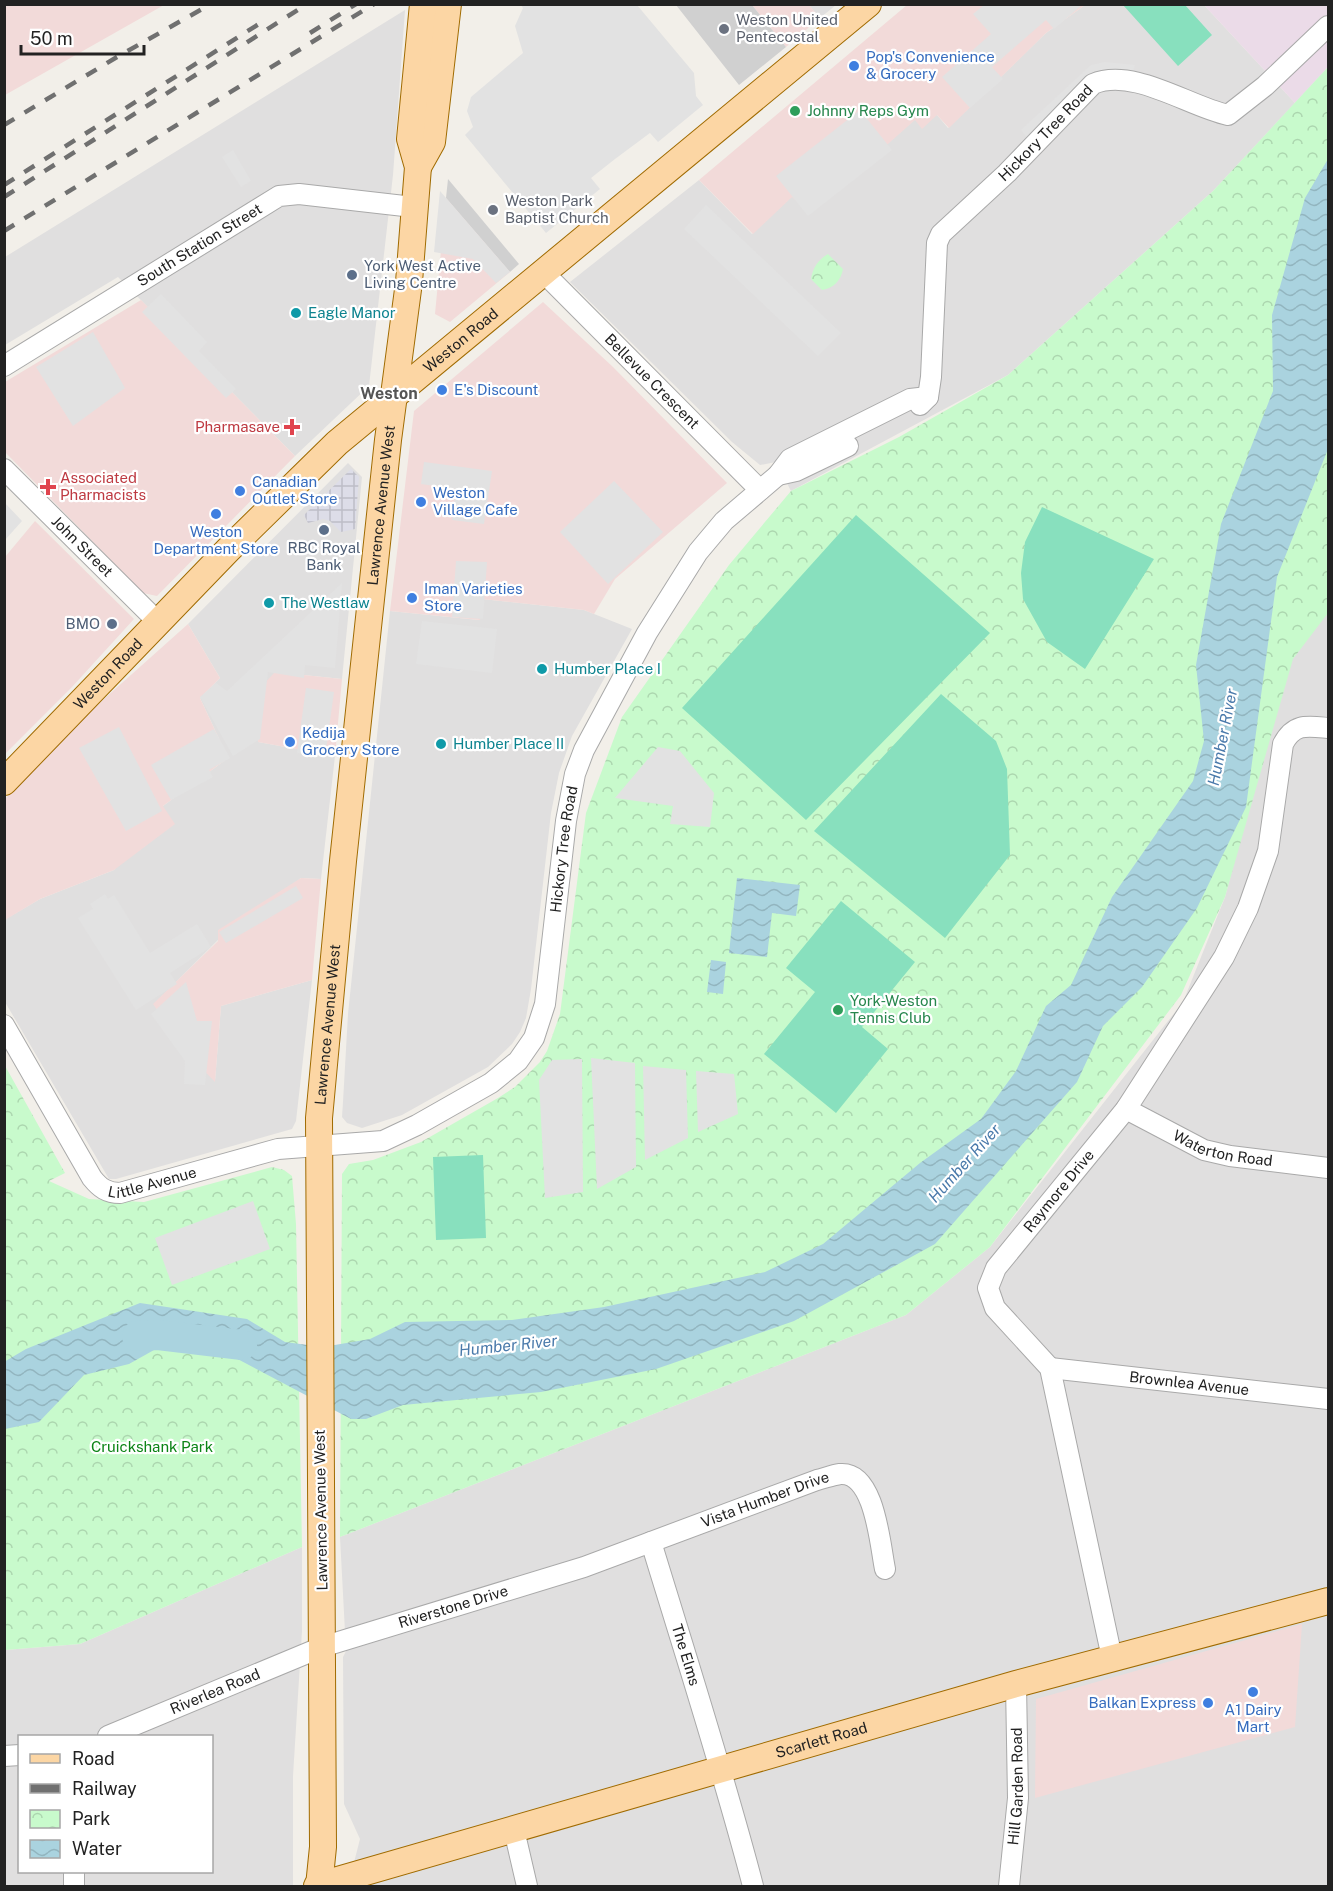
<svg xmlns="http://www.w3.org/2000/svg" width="1333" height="1891" font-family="'Public Sans',sans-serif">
	<defs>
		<pattern id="park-crowns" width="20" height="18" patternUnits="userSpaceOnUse" patternTransform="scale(1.5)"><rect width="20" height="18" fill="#c8facc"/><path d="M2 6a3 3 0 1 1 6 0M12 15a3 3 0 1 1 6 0" fill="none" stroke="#acd6af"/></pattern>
		<pattern id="plaza-grid" width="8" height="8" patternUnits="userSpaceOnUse" patternTransform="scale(1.5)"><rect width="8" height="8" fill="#dddde8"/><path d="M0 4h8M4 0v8" fill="none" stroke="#bdbdc7"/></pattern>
		<pattern id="water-waves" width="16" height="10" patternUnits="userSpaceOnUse" patternTransform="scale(1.5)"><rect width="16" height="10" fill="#aad3df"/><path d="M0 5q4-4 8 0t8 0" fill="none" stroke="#92b5bf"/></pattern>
	</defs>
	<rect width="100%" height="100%" fill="#f2efe9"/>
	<path fill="#e0dfdf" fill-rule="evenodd" d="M809,5h27l-16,13z
		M1085,5h119l91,98 -82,88 -205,184 -217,116 -15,-29 -16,3 -28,-23 -162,-160 129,-102 53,54 40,-38 18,17 105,-94 22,-4 11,13 98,-95z
		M405,10l-12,165 -24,211 -74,70 -177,-179 -113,68v-88z
		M348,463l14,14 -20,202 -67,-7 -17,70 77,14 -14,123 -20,-1 -83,62 -64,64 61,77 6,-75 91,-26 -16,141 -4,8 -176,50h-7l-104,-177 -1,-82 36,-21 74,-29 49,-64 65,-48 -28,-60 20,-20 -32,-54z
		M482,599l102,11 48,19 -60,107 -13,37 -8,40 -20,176 -5,29 -6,14 -8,12 -24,23 -86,48 -40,13 -15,-5 -5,-6 1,-15 5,-88 42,-403 89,9z
		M1328,611v1275h-980l12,-47 -16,-35 -1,-147 3,-6 -6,-114 566,-222 84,-68 193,-245 42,-105 62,-234z
		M302,1547v84l-9,145v110h-288v-236l75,-6zM20,1736h192v136h-192z"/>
	<path fill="#f2dad9" d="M5,4h159v1l-159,90z
		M752,5h57l11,13 -34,29z
		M907,5h178l-39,28 -97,95 -12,-13 -15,14 -7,-9 -105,93 -18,-16 -39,37 -54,-54z
		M446,198l64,74 -60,50 -15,-8z
		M141,300l154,156 -138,140 -14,-3 -138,-141v-70z
		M543,302l70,65 114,116 -112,96 -21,35 -10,-4 -102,-11 -2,21 -90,-9 24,-200z
		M35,521l99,98 -62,68 -67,67v-197z
		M188,624l32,54 -20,20 28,60 -65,48 12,18 -61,46 -74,29 -35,21 -1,-120 62,-67z
		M275,672l67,7 -7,77 -77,-14 3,-55z
		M301,878l20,1 -9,101 -91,26 -6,76 -26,-27 -36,-51 65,-63v-11z
		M1302,1624l-7,103 -260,71 1,-99z"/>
	<path fill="#ebdbe8" d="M1204,5h124v62l-33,36z"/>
	<path fill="#d0d0d0" d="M676,5h76l34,42 -47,38z
		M448,179l71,85 -9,8 -64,-74z"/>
	<path fill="url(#park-crowns)" d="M1328,67v546l-35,46 -68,238 -44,98 -191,252 -84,68 -566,222 2,-363 7,-10 24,-4 48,-18 77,-44 17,-11 25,-25 7,-11 13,-37 26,-201 36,-96 107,-152 62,-74 108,-54 109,-62 205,-184z
		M828,254l15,15c-2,11 -9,19 -21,21l-11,-11c2,-12 7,-19 17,-25z
		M4,1064l61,109 -16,8 40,18 55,3 128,-35 12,3 8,6 4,48 6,323 -222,97 -75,6z"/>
	<path fill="#88e0be" d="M1123,5h62l27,30 -34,31z
		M1042,507l112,52 -69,110 -38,-27 -24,-43 -2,-26 4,-31z
		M856,515l134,118 -184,187 -124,-112z
		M941,694l55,47 11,28 3,86 -65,83 -131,-107z
		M841,901l74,61 -53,65 26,22 -52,64 -72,-59 51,-62 -29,-24z
		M483,1155l3,83 -50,2 -3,-83z"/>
	<path fill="#e2e2e2" d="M521,5h116l57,68 2,23 7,9 -45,37 -8,-9 -35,26 -24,19 9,11 -54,44 -81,-98 8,-8 -6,-16 4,-14 52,-44 -8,-27 8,-18z
		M984,5h98l-28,24 -8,-9 -54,47 11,12 -33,29 -28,-31 49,-43 -18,-20z
		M1105,62l30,3 -5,16 -29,-6 -72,65 -8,-10 70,-65z
		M860,110l32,40 -84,66 -32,-40z
		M233,150l18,31 -10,6 -19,-30z
		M440,191l70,81 -14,11 -23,-24 -39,-7z
		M706,205l135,128 -23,23 -134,-127z
		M161,294l46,48 -8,9 37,38 -10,9 -84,-86z
		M93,332l32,56 -52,38 -37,-59z
		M424,462l68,9 -8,53 -32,-4 4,-31 -35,-5z
		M614,481l49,51 -55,52 -48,-52z
		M5,503l17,18 -17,19h-1z
		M456,561l31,1 -4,57 -31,-2z
		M342,583l-7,85 -30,-3 -1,13 -36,-6 -8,67 -27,17 -33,-59 16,-14 11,8z
		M422,621l75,8 -5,44 -76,-9z
		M306,688l28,4 -9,65 -28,-4z
		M119,727l43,84 -36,20 -47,-83z
		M214,729l16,29 -21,12 4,7 -42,23 -20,-35z
		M658,747l22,4 34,42 -4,34 -40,-3 3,-18 -58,-8z
		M296,886l7,12 -77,45 -7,-11z
		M105,894l3,5 6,-4 36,58 47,-29 14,23 -41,26 7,11 -41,26 -58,-92 15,-9 -3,-5z
		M186,982l11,39h15l-7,64 -21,-1 1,-23 -34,-47z
		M591,1058l44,5 1,104 -39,22z
		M582,1059l1,133 -38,6 -6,-118 13,-20z
		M643,1066l43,4 2,68 -43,22z
		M696,1071l38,3 4,40 -40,18z
		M253,1201l17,48 -98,36 -17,-47z"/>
	<path fill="url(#plaza-grid)" d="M351,469l8,8 -4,52 -14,3 -11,-11 -7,-2 -15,4 -4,-8z"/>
	<path fill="url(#water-waves)" d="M1328,159v290l-51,128 -31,230 -49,101 -55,79 -39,39 -26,56 -142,162 -141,77 -138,48 -115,23 -138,13 -37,14h-15l-157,-83h-15l-50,28 -45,11 -45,47 -34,7 -1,-67 22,-13 114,-46 107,16 38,23 38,5 47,-8 35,-17 107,-2 92,-13 161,-35 58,-28 97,-81 61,-44 35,-48 30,-65 25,-21 41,-88 81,-116 11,-40 -8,-76 25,-141 52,-133 -1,-76 33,-117z
		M737,878l63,7 -4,31 -24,-3 -5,44 -38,-4z
		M711,960l15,2 -3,32 -16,-2z"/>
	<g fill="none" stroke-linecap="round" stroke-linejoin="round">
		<path stroke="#aad3df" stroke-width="30" d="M137,1336l21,-1 84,10"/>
		<defs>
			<g id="minor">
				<path id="s1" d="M544,273l216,217"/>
				<path id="s2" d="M4,366l275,-170 20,-2 114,13"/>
				<path id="s3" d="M920,405l8,-8 3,-20 6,-134 4,-9 66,-61 86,-89c40,-17 95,22 135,31l37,-29 63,-60"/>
				<path id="s4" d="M4,469l155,154"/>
				<path d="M778,475l18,-4 52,-25"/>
				<path id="s5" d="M4,1025l88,153c8,10 15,15 28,15l158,-44 105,-8 34,-16 74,-42 27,-22 16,-23 11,-34 21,-183 9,-47 9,-24 63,-117 51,-81 26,-31 54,-46 12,-16 120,-60 18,-2"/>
				<path id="s6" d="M1126,1109l78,41 26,6 98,12"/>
				<path id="s7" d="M1050,1368l278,31"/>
				<path id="s8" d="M651,1542c35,115 72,229 102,344"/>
				<path id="s9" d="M1112,1658l-62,-290 -55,-60 -7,-20 8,-20 130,-159 98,-152 24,-49 20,-57 15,-107c11,-21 24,-18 45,-16"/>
				<path id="s10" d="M108,1736l214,-89 262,-80 233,-87c8,-2 16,-5 23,-6 35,-3 40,71 45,95"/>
				<path d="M4,1756l16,-1"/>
				<path d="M514,1830l13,56"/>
				<path d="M74,1872v14"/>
				<path id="s11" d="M1009,1886l9,-88 -2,-114"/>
			</g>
			<g id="major">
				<path d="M418,167l14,-25 16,-138"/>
				<path id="s12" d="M4,782l224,-232 109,-107 531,-439"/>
				<path id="s13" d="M317,1886l699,-202 312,-83"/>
				<path id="s14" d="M319,1886l4,-39 -4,-729 24,-257 45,-421 21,-158 9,-115 -8,-28 13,-135"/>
			</g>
		</defs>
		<use href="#minor" stroke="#a9a9a9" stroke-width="22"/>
		<use href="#major" stroke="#a06b00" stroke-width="28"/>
		<use href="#minor" stroke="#fff" stroke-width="20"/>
		<use href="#major" stroke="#fcd6a4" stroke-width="26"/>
		<path stroke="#707070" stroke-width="4.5" stroke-dasharray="12 12" stroke-linecap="butt" d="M310,33l46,-29
			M4,125l113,-68 94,-53
			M4,185l258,-163
			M4,197l303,-193
			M4,231l370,-227"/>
	</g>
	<g fill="#6b7280" stroke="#fff" stroke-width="2">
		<circle cx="724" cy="29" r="6"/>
		<circle cx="493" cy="210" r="6"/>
	</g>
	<g fill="#3f7fe0" stroke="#fff" stroke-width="2">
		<circle cx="854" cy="66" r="6"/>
		<circle cx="442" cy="390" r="6"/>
		<circle cx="240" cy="491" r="6"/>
		<circle cx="421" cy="502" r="6"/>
		<circle cx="216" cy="514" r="6"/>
		<circle cx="412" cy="598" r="6"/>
		<circle cx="290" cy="742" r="6"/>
		<circle cx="1253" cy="1692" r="6"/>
		<circle cx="1208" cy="1703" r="6"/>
	</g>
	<g fill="#2e9e5b" stroke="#fff" stroke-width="2">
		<circle cx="795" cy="111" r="6"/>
		<circle cx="838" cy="1010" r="6"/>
	</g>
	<g fill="#5c6f8a" stroke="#fff" stroke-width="2">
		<circle cx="352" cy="275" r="6"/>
		<circle cx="324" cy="530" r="6"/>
		<circle cx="112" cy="624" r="6"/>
	</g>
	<g fill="#0f9aa8" stroke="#fff" stroke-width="2">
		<circle cx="296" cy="313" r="6"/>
		<circle cx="269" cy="603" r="6"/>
		<circle cx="542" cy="669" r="6"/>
		<circle cx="441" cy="744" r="6"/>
	</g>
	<g fill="#e0444e" stroke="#fff" stroke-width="2">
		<path d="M289 418h6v6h6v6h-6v6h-6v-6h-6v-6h6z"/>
		<path d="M45 478h6v6h6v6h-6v6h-6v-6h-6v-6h6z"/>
	</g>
	<g text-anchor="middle" stroke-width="4.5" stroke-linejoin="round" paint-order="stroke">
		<g font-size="15" fill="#5b616d" stroke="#fff" text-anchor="start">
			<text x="736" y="25">Weston United<tspan x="736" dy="17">Pentecostal</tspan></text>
			<text x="505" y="206">Weston Park<tspan x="505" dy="17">Baptist Church</tspan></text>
		</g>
		<g font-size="15" fill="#366cbe" stroke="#fff" text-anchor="start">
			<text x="866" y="62">Pop's Convenience<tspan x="866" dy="17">&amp; Grocery</tspan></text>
			<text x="454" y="395">E's Discount</text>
			<text x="252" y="487">Canadian<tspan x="252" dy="17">Outlet Store</tspan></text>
			<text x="433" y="498">Weston<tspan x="433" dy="17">Village Cafe</tspan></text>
			<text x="216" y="537" text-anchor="middle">Weston<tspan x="216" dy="17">Department Store</tspan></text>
			<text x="424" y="594">Iman Varieties<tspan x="424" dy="17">Store</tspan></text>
			<text x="302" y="738">Kedija<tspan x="302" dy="17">Grocery Store</tspan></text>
			<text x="1196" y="1708" text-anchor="end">Balkan Express</text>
			<text x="1253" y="1715" text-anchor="middle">A1 Dairy<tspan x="1253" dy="17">Mart</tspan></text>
		</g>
		<g font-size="15" fill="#27864d" stroke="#fff" text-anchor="start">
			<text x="807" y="116">Johnny Reps Gym</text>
			<text x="850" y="1006">York-Weston<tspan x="850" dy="17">Tennis Club</tspan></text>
		</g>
		<g font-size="15" fill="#222" stroke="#fff">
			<text dy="5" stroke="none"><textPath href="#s3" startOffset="321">Hickory Tree Road</textPath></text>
			<text dy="5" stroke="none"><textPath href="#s2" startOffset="230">South Station Street</textPath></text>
			<text dy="5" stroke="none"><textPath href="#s12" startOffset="636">Weston Road</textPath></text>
			<text dy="5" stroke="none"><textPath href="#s1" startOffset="153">Bellevue Crescent</textPath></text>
			<text dy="5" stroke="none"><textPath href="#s14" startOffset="1384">Lawrence Avenue West</textPath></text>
			<text dy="5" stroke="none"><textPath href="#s4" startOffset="110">John Street</textPath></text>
			<text dy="5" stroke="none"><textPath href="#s12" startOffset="150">Weston Road</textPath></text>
			<text dy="5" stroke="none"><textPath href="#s5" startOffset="856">Hickory Tree Road</textPath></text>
			<text dy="5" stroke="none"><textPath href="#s14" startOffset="862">Lawrence Avenue West</textPath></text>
			<text dy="5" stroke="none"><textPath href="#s6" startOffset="106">Waterton Road</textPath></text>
			<text dy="5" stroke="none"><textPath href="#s5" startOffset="243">Little Avenue</textPath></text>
			<text dy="5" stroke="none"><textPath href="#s9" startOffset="520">Raymore Drive</textPath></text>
			<text dy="5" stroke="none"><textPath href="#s7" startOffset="140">Brownlea Avenue</textPath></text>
			<text dy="5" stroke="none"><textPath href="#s10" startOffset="699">Vista Humber Drive</textPath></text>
			<text transform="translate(321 1510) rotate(-91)" y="5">Lawrence Avenue West</text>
			<text dy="5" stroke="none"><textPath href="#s10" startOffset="369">Riverstone Drive</textPath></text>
			<text dy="5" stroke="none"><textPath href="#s8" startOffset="118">The Elms</textPath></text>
			<text dy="5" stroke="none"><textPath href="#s10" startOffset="116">Riverlea Road</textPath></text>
			<text dy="5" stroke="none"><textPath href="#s13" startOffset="525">Scarlett Road</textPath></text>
			<text dy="5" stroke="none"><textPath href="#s11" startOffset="100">Hill Garden Road</textPath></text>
		</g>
		<g font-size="15" fill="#4e5e75" stroke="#fff" text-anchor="start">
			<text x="364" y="271">York West Active<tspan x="364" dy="17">Living Centre</tspan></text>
			<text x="324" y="553" text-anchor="middle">RBC Royal<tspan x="324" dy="17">Bank</tspan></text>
			<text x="100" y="629" text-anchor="end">BMO</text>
		</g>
		<g font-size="15" fill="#0d838f" stroke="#fff" text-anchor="start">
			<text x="308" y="318">Eagle Manor</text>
			<text x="281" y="608">The Westlaw</text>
			<text x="554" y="674">Humber Place I</text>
			<text x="453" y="749">Humber Place II</text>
		</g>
		<g font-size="15" fill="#be3a42" stroke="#fff" text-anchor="end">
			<text x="280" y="432">Pharmasave</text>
			<text x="60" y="483" text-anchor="start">Associated<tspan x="60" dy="17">Pharmacists</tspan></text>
		</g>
		<g font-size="15" fill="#0c8416" stroke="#fff">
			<text x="152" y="1452">Cruickshank Park</text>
		</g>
		<g font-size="16" font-weight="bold" fill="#555" stroke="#fff">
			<text x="389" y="399">Weston</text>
		</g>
		<g font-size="16" font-style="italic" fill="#4a7aab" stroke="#fff">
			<text transform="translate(1222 737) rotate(-79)" y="6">Humber River</text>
			<text transform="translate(964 1163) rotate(-48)" y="6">Humber River</text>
			<text transform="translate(508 1345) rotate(-6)" y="6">Humber River</text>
		</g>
	</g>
	<rect width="1333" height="1891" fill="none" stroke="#222222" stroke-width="12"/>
	<rect x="18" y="1735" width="195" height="138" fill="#ffffff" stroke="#a7a7a7" stroke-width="1.5"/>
	<rect x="30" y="1754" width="30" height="9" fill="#fcd6a4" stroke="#a7a7a7" stroke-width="1.5"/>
	<text x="72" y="1765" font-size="18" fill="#222222">Road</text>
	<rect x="30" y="1784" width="30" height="9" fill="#707070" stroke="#a7a7a7" stroke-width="1.5"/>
	<text x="72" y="1795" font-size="18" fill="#222222">Railway</text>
	<rect x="30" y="1810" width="30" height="18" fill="url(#park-crowns)" stroke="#a7a7a7" stroke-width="1.5"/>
	<text x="72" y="1825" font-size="18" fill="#222222">Park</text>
	<rect x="30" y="1840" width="30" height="18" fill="url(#water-waves)" stroke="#a7a7a7" stroke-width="1.5"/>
	<text x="72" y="1855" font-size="18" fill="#222222">Water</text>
	<path d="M21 45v9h123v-9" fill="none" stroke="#222222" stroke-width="3"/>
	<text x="30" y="45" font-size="18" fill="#222222" stroke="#ffffff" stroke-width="4.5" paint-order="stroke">50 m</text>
</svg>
